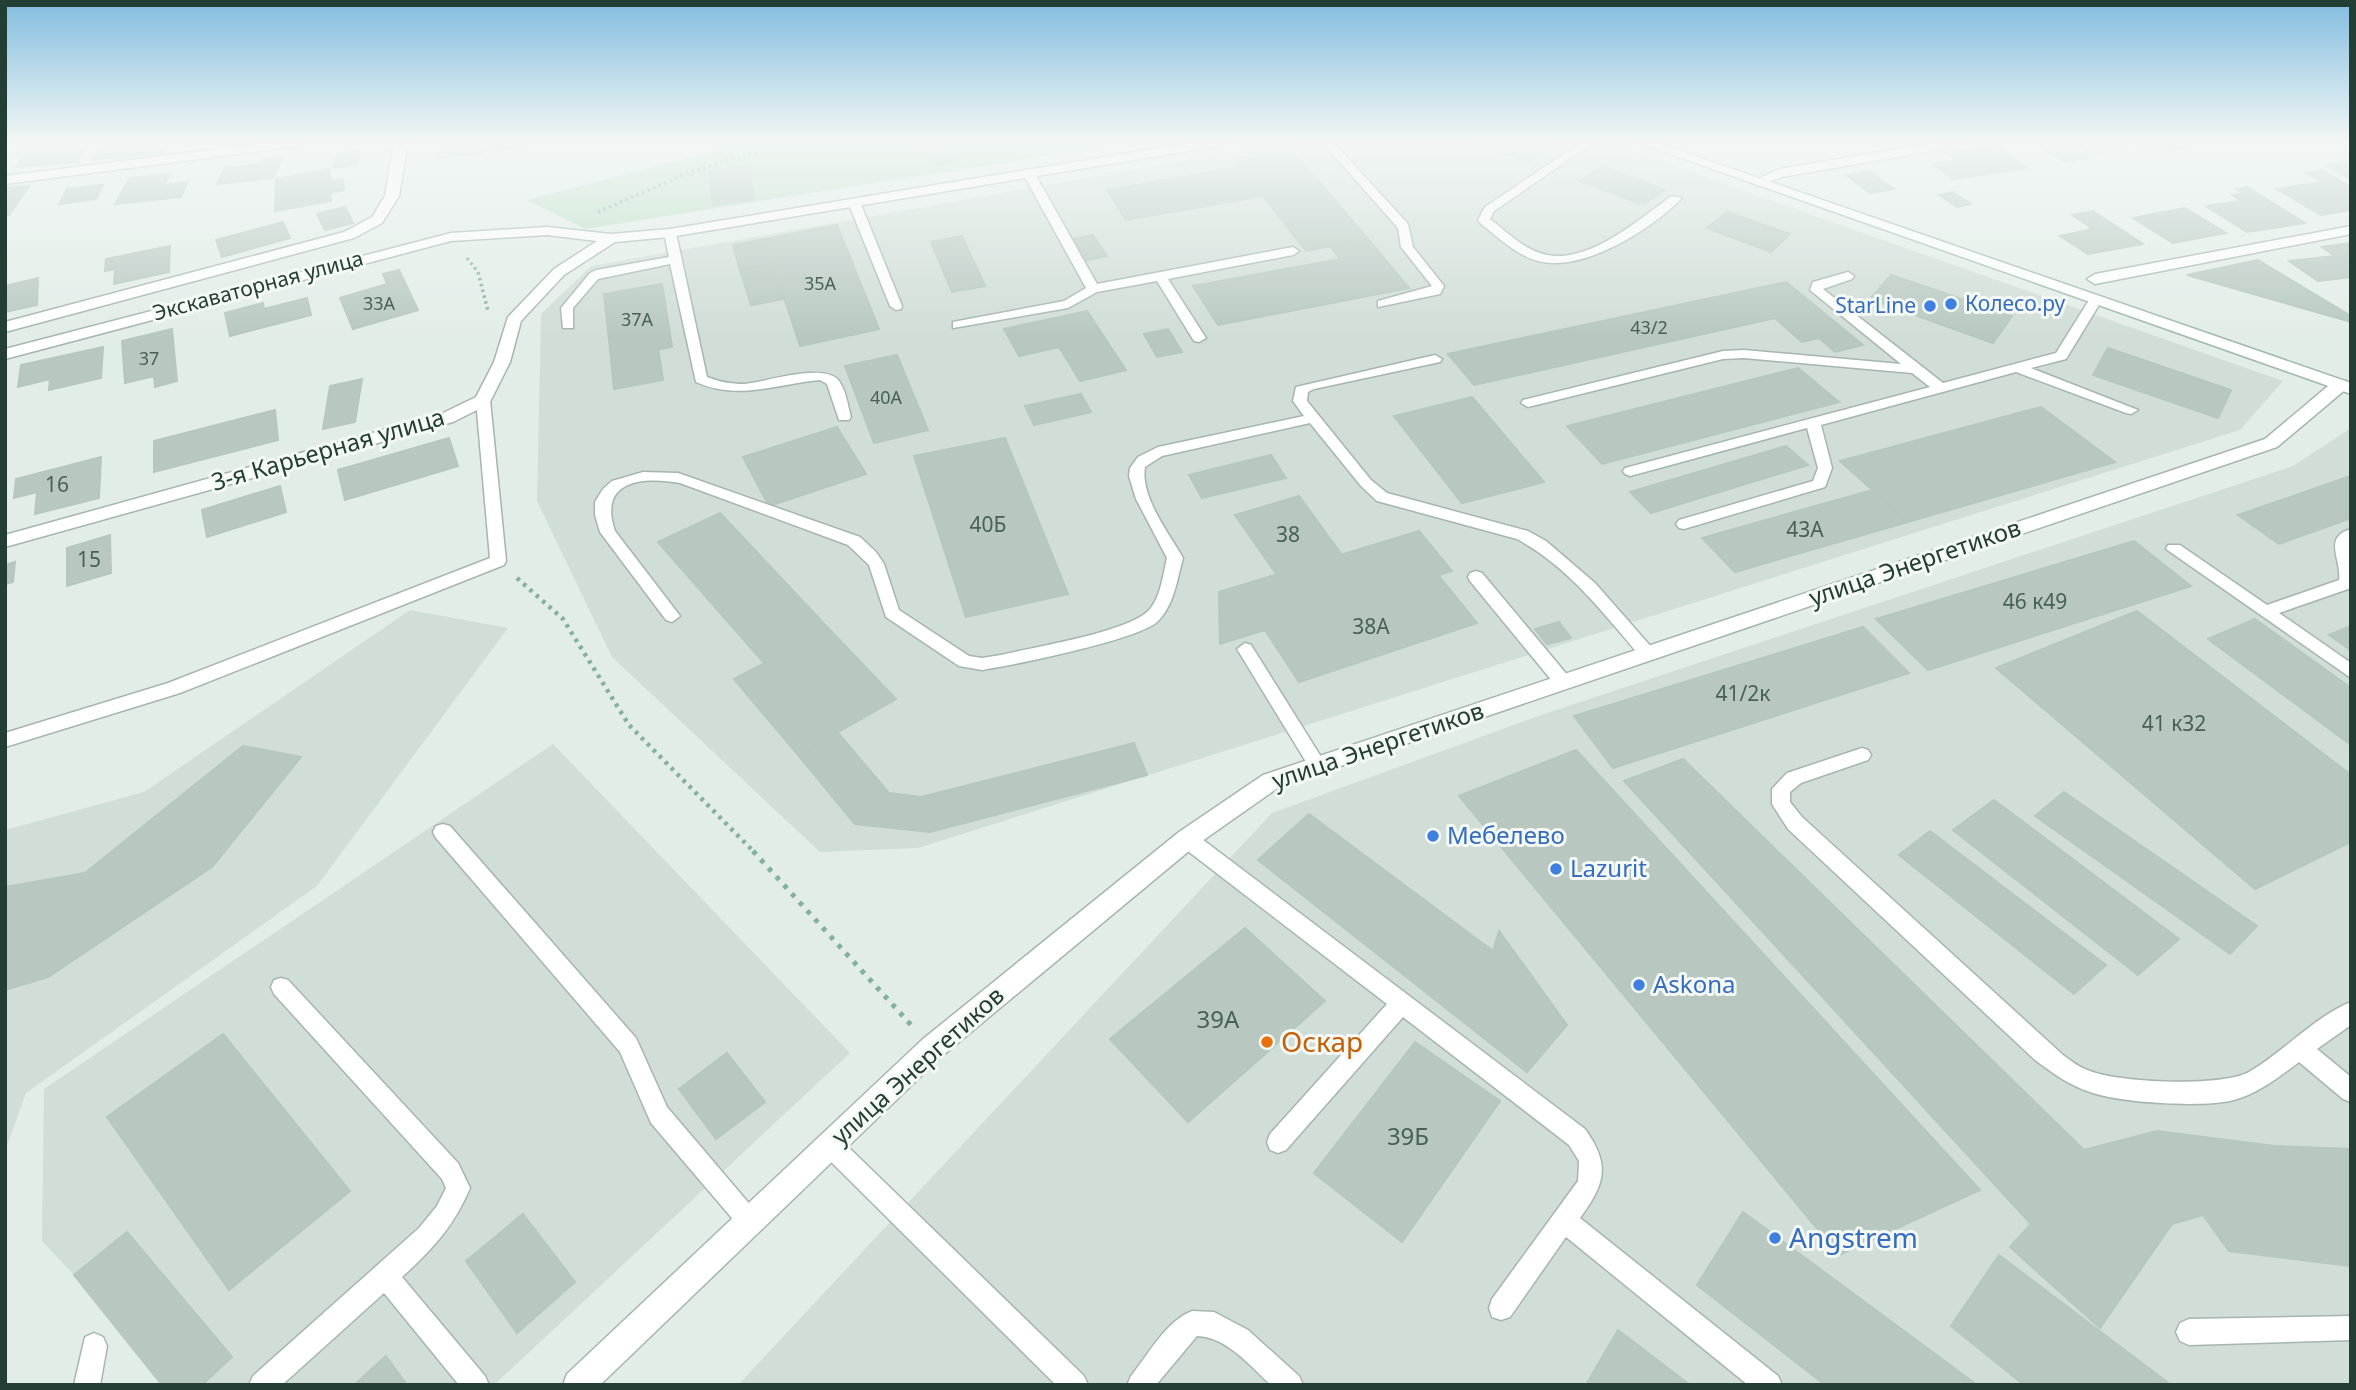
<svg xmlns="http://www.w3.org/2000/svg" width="2356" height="1390" font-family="'Noto Sans',sans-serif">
	<rect width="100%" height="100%" fill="#e3ede8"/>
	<path fill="#d1ddd7" d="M1290,142h315l678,239 -43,49 -1322,418 -98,4 -208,-195 -75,-156 4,-187 50,-48z
		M2351,428v957h-1613l534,-572 272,-99 749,-248z
		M410,610l98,18 -191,258 -291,207 -21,58v-321l139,-38z
		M553,744l297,309 -356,332h-332l-88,-110 -32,-34 2,-152z"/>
	<path fill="#bcdec3" d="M749,142h383l-547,87 -58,-29z"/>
	<path fill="#b8c8c1" stroke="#b5c7bf" stroke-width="2" d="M22,142h50l-2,4 17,-2 -9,18 -62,5 9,-15 -10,2z
		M103,142h65l-6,11 -71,7z
		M484,142l-1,11 -44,5 3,-15z
		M495,142h33l-1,4 -33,4z
		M896,142h36l29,15 -21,9z
		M1473,142h61l16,5 -21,15z
		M2043,142h20l25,15 -23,5 -30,-19z
		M2072,142h37l12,7 -30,5z
		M2132,142h47l9,5 -39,5z
		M1997,146l31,22 -75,11 -20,-15 24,-3 -10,-8z
		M360,151l-3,14 -24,3 3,-14z
		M1293,151l75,88 -62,12 -43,-55 -137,24 -19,-30 133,-23 -5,-6z
		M283,157l-10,21 -56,6 8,-16 36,-4 2,-5z
		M2351,161v18l-25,-14z
		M749,165l5,34 -41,6 -4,-35z
		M1603,166l62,24 -22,15 -63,-24z
		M330,169v12l13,-2 1,11 -14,3 1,8 -56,10 1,-32z
		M2322,170l29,17v23l-30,5 -44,-26 45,-7 -16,-9z
		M1869,171l25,18 -24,4 -24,-18z
		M170,174l-6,11 24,-3 -7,15 -66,7 15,-26z
		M103,185l-7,14 -37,5 8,-15z
		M29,186l-20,29 -4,1v-28z
		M2247,187l58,36 -58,9 -41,-26 35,-5 -9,-6 12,-2 -7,-4z
		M1953,192l18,12 -14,3 -18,-12z
		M345,207l8,16 -28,7 -8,-16z
		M2185,208l41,25 -53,10 -40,-25z
		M2093,211l50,33 -55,10 -28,-18 33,-7 -21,-14z
		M1727,212l63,22 -19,18 -64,-24z
		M283,222l7,16 -68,19 -6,-17z
		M837,225l42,104 -79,17 -27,-83 -33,7 -7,-25z
		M1093,235l14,21 -23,5 -14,-22z
		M962,236l23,50 -33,6 -21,-50z
		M1368,239l41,49 -191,37 -25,-39 147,-27 -10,-13z
		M2351,243v34l-33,4 -29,-20 46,-5 -13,-9z
		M170,246l-1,26 -55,12 1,-15 -10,2 1,-12z
		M2258,260l93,56v6l-164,-47z
		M773,263l11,36 -33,6 -11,-35z
		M399,270l19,40 -65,19 -13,-31 47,-14 -4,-10z
		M1891,275l121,41 -19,27 -123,-44z
		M38,278l-1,27 -32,7v-26z
		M1786,282l77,63 -28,7 -16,-14 -17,4 -27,-24 -301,67 -26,-31z
		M662,284l10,63 -61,11 -7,-64z
		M307,298l4,17 -81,21 -5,-23 38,-10 1,6z
		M1087,311l39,59 -46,11 -21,-34 -40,9 -15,-27z
		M172,329l5,52 -22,6 -1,-11 -29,7 -3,-42z
		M1168,329l14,23 -25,5 -13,-23z
		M103,347l-2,31 -52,12 1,-11 -32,8 3,-22z
		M2108,348l123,42 -13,28 -125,-43z
		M658,349l5,31 -49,9 -3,-31z
		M897,355l31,75 -54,13 -29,-77z
		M1798,368l41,34 -237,62 -35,-38z
		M362,379l-7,43 -32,7 7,-43z
		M1081,394l10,18 -57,13 -9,-19z
		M1472,397l72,85 -82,21 -68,-87z
		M2041,407l74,55 -207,60 -68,-61z
		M275,410l3,30 -124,32v-31z
		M837,427l29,47 -97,32 -26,-49z
		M449,438l9,28 -113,34 -7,-30z
		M1005,438l63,156 -102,23 -52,-161z
		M1786,446l22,19 -157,48 -21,-21z
		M1271,455l15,23 -84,20 -13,-23z
		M101,457l-2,41 -64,16 2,-22 -23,6 2,-19z
		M2351,476v42l-72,26 -41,-29z
		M280,486l6,26 -79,25 -5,-27z
		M1872,490l36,32 -173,50 -33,-34z
		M1299,496l43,59 -65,20 -42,-60z
		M720,513l109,116 -65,34 -106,-121z
		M1419,531l33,40 -232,73 -1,-52z
		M110,535l1,38 -44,13v-38z
		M2134,541l57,45 -263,84 -52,-51z
		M15,562l-2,20 -8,2v-19z
		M1438,575l39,48 -178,59 -34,-52z
		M2137,611l214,164v67l-96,47 -259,-221z
		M2255,619l96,69v57l-143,-106z
		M1559,622l12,16 -24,6 -12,-15z
		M2351,626v24l-22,-15z
		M1863,627l46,46 -296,95 -39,-52z
		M829,629l67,70 -98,56 -64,-76z
		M838,733l51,60 32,4 213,-54 13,32 -217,57 -75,-8 -57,-69z
		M243,746l58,11 -89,110 -164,110 -43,13v-103l80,-14z
		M1576,750l404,440 -141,65 -380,-459z
		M1683,759l401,391 73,-19 117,15 77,3v117l-122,-15 -26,-36 -31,9 -72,104 -90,-81 21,-23 -407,-443z
		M2064,792l193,134 -27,28 -195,-138z
		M1994,800l185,139 -41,36 -185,-145z
		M1309,814l184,137 6,-20 68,94 -40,47 -269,-212z
		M1930,831l176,134 -32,29 -175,-139z
		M1245,928l80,73 -137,121 -78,-83z
		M223,1034l127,157 -121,99 -122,-173z
		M1415,1042l85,59 -98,141 -88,-69z
		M727,1053l38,49 -49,37 -37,-50z
		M1743,1212l234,173h-152l-128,-100z
		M523,1214l52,68 -58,51 -51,-72z
		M127,1232l105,125 -30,28h-40l-88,-110z
		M1999,1255l172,130h-147l-73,-59z
		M1618,1330l72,55h-104z
		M386,1356l21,29h-53z"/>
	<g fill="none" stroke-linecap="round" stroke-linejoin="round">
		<defs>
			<path id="service" d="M1322,142h11l75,82 5,23 31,39 -4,8 -62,13v-6l54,-15 -31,-39 -3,-19z
				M1582,142h12l-100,69 -4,8c16,12 31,28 50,34 44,16 99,-34 132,-57l10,2c-30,31 -99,75 -144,63 -22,-6 -40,-24 -58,-38l-2,-3 7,-13z
				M1028,169l6,3 63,112 196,-37 6,4 -6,4 -125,24 38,59 -7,4 -5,-1 -37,-60 -60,11 -29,16 -115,20v-6l5,-1 106,-20 22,-13 -64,-116z
				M850,200l10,2 42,104 -1,3 -5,1 -6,-4 -42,-104z
				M670,229l6,4 31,144c13,5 24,7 37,7 22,-2 81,-22 95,-3 7,9 9,25 12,36l-2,3h-10l-12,-36 -7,-4c-43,4 -82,21 -124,2l-26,-118 -72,15 -25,29v20h-10l-2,-20 29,-35 6,-3 73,-13 -5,-24z
				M1848,272l6,4 -2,3 -29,10 120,94 113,-30 35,-56h10l1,3 -36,59 -35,9 107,42 -7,4 -5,-1 -110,-41 -195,53 11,43 -7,19 -141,42 -5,-1 -3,-4 3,-4 134,-39 5,-13 -11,-40 -177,48 -5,-2 -2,-3 2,-3 305,-81 -18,-14 -168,-15 -21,1 -195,48 -7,-4 2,-3 200,-49 21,-1 157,14 -91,-74 3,-8z
				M1435,355l7,4 -2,3 -126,27 -6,3 -1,9 64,79 16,13 141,38 18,10 49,42 58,66 3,4 -3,4h-12c-38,-44 -72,-90 -124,-118l-140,-38 -16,-15 -51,-63 -148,33 -17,11c-5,30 24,66 38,91 -6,22 -9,48 -26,64 -20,18 -143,43 -175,48l-23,-4 -73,-49 -17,-52 -21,-20 -168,-62c-39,-7 -82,-2 -65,48l65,85 -8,6 -6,-2 -66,-88 -5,-17v-13l8,-13 9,-8 31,-9 35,1 182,64 16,15 8,12 15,46 70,46 13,2 19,-3c32,-8 130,-23 149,-46 11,-13 13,-35 17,-51l-31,-59 -7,-23 1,-8 8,-11 20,-10 146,-31 -11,-15 3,-14z
				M483,396l7,4 16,161 -2,4 -324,128 -175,54v-14l163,-50 322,-125 -14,-158z
				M2351,529v59l-72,25 72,50v15l-185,-129 2,-4h12l87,60 72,-25c3,-20 -17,-43 12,-51z
				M1476,571l6,2 87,104 3,5 -3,5h-12l-87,-106 -2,-4 2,-4z
				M1245,643l6,2 72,115 3,5 -3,5 -6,2 -6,-2 -74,-121z
				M1862,748l6,2 3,5 -3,5 -67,23 -11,9v10l12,15 261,238c8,6 17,13 27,16 30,12 132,16 159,1 33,-19 68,-57 102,-70v23l-34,24 34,28v25l-8,-3 -44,-37c-20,15 -40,31 -65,38 -30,8 -114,3 -144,-8 -21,-7 -38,-19 -56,-33l-246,-230 -16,-25v-15l15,-16z
				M443,824l7,2 186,212 31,69 91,107 4,8 -4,8 -8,4 -8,-4 -91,-107 -31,-71 -184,-214 -3,-6 3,-6z
				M1187,831l7,2 391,296c26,36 20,55 -5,89l198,158 4,9h-34l-182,-148 -56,80 -9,3 -9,-3 -3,-9 3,-9 86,-118 1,-20 -10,-16 -166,-128 -117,133 -8,3 -8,-3 -3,-8 3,-8 117,-130 -207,-159 -3,-6 3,-6z
				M281,978l7,2 170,183 12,25c-16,38 -38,62 -68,89l83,99 4,9h-30l-75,-92 -102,92h-33l4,-9 166,-148 18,-22 9,-18 -4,-9 -168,-185 -3,-7 3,-7z
				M830,1134l8,3 246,239 4,9h-32l-234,-232 -3,-8 3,-8z
				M1192,1311l22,1 34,18 51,46 4,9h-32c-22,-20 -44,-48 -74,-49l-41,49h-29l4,-9c17,-21 35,-55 61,-65z
				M2351,1316v24l-162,5 -9,-4 -4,-9 4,-9 9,-4z
				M94,1333l9,4 4,9 -7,39h-26l11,-48z"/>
			<path id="minor" d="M271,142h36l-7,4 -295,38v-8z
				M394,142h14l-9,54 -17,27 -28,15 -349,94v-10l339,-90 28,-15 13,-21z
				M1195,142h30l-7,4 -548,91 -55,5 -51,33 -43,46 -11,41 -21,42 -36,18 -448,125v-12l436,-121 35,-17 18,-35 14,-45 46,-48 43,-28 -50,-6 -96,6 -446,118v-10l446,-116 96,-6 64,7 59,-5z
				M1939,142h29l-7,4 -179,31 -24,9 -7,-4 28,-13z
				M2351,226v8l-256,50 -8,-5 8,-5z
				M2340,380l6,1 2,4 -2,4 -69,58 -998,340 -84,59 -254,211 -341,328h-37l4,-11 356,-335 256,-207 84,-57 1002,-336 69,-58z"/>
			<path id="secondary" d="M1636,142h19l696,241v11z"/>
		</defs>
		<use href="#service" stroke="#a6b5af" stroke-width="3"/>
		<use href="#minor" stroke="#a6b5af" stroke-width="3"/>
		<use href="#secondary" stroke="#a1b9af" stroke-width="3"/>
		<path stroke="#83b1a0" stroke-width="3.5" stroke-dasharray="2.5 3.5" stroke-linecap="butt" d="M598,212l92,-40 100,-30
			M467,258l11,14 10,39"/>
		<path stroke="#83b1a0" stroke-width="4.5" stroke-dasharray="3.5 5" stroke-linecap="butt" d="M517,578l46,41 66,106 126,128"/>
		<path stroke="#83b1a0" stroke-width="5" stroke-dasharray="4.5 7" stroke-linecap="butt" d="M753,851l159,175"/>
		<use href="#service" fill="#fff" fill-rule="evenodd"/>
		<use href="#minor" fill="#fff" fill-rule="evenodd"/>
		<use href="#secondary" fill="#fff" fill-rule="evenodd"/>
	</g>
	<linearGradient id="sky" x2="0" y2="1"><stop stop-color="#83bddf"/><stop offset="0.42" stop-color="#f2f7f5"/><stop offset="1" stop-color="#f2f7f5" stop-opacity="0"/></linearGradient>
	<rect width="2356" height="336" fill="url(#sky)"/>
	<g fill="#3f7fe0" stroke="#f4f9f6" stroke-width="2.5">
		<circle cx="1951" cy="304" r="7"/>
		<circle cx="1930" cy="306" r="7"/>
		<circle cx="1433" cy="836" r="7"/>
		<circle cx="1556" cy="869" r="7"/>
		<circle cx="1639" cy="985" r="7"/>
		<circle cx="1775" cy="1238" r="7"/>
	</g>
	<circle fill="#e8710a" stroke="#f4f9f6" stroke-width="2.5" cx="1267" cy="1042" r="7"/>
	<g text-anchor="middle" stroke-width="6" stroke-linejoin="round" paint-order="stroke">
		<g font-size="18" fill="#486158">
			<text x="820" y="290">35А</text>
			<text x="379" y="310">33А</text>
			<text x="637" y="326">37А</text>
			<text x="1649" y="334">43/2</text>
			<text x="149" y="365">37</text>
			<text x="886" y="404">40А</text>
		</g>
		<g font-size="21" fill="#233f35" stroke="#f4f9f6">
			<text transform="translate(258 286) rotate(-15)" y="7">Экскаваторная улица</text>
		</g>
		<g font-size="21" fill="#366cbe" stroke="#f4f9f6" text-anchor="start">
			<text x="1965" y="311">Колесо.ру</text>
			<text x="1916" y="313" text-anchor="end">StarLine</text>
		</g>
		<g font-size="21" fill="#486158">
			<text x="57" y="492">16</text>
			<text x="988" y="532">40Б</text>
			<text x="1805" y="537">43А</text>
			<text x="1288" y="542">38</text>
			<text x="89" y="567">15</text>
			<text x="2035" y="609">46 к49</text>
			<text x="1371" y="634">38А</text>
			<text x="1743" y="701">41/2к</text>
			<text x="2174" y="731">41 к32</text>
		</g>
		<g font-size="24" fill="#233f35" stroke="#f4f9f6">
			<text transform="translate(328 450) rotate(-16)" y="8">3-я Карьерная улица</text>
			<text transform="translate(1915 563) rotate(-19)" y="8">улица Энергетиков</text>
			<text transform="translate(1378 746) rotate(-19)" y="8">улица Энергетиков</text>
			<text transform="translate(918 1066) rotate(-42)" y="8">улица Энергетиков</text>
		</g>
		<g font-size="24" fill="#366cbe" stroke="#f4f9f6" text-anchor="start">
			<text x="1447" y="844">Мебелево</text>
			<text x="1570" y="877">Lazurit</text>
			<text x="1653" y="993">Askona</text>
		</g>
		<g font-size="24" fill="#486158">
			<text x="1218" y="1028">39А</text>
			<text x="1408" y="1145">39Б</text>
		</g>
		<g font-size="28" fill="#c56008" stroke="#f4f9f6" text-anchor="start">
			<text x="1281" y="1052">Оскар</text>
		</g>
		<g font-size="28" fill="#366cbe" stroke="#f4f9f6" text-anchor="start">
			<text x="1789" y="1248">Angstrem</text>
		</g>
	</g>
	<rect width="2356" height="1390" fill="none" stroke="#233f35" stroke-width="14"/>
</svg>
